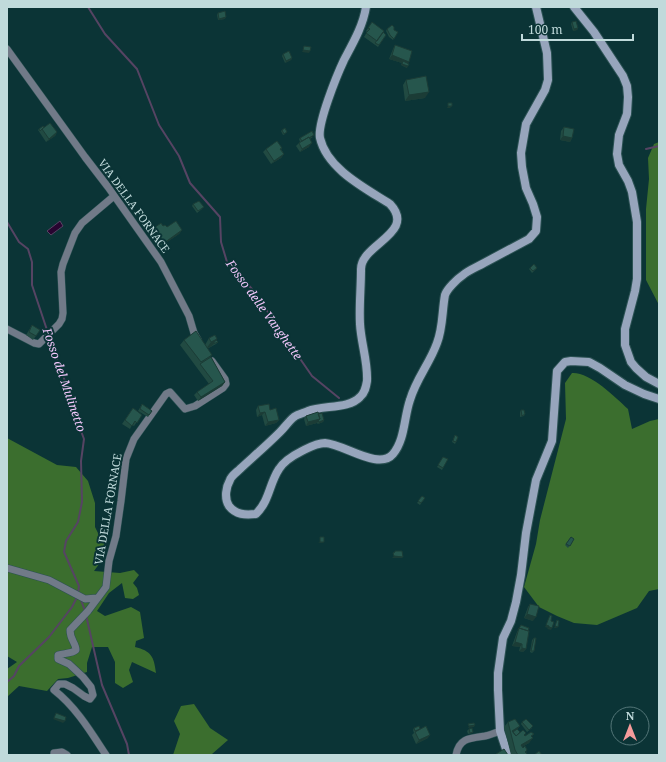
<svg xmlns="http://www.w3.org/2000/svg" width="666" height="762" font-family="'Noto Serif',serif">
	<rect width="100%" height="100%" fill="#0b3436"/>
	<path fill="#3b6e2e" d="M659,142v163l-13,-25v-71l3,-30 -1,-21 6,-14z
		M572,373c18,-1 43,24 56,36l4,20 18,-8 9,-2v170l-10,2 -12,17 -40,17 -23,-2 -17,-7 -18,-9 -15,-20 12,-43 4,-24 26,-101 -1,-36z
		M7,438l50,27 19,2 12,14 7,22v24l6,12 5,6 -4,15 -8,11 26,2 14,-3 5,5 -6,8 4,5 2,7 -6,4 -8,-1 -3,-15 -13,10 -12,18 8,5 26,-9 9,5 4,26 -8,3 -1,6c16,4 19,9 21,26l-24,-11 -3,8 4,12 -10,6 -8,-5v-21l-7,-15h-16l-5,16v9l-19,6 -10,1 -11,12 -28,-5 -12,11v-28l10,-7 -10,-6z
		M194,704l16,24 18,12 -16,14 1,1h-40l7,-21 -6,-13 7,-15z"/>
	<path fill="#280430" stroke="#564463" d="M60,221l3,5 -12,9 -4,-4z"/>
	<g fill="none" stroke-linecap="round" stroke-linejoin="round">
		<path stroke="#564463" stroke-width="2" d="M88,7l17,27 32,35 22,56 20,31 11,27 30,34 1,25 6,20 25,27 60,87 27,22
			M646,149l13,-3
			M7,222l12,20 9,7 4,13v23l16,48
			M49,337l17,47 4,18 14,37 -3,22 1,41 -4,20 -12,19 -2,11 15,34 -1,7
			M81,600l4,11
			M86,615l16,70 25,59 2,11
			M7,682l7,-6 5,-10 30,-29 23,-30 5,-10"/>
		<defs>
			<path id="street" d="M7,49l78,108 23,30 53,75 28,54 5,17 4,7
				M7,329l27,14 5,1 20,-20 3,-5 1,-6 -2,-41 2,-8 12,-31 7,-10 32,-27
				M7,568l42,12 36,19 12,-1
				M54,755v-2l8,-1 5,3
				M106,755c-15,-23 -30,-48 -52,-65l5,-6h6l8,4 11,8 6,3 3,-4 -2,-8 -8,-10 -14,-13 -11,-5v-4c6,-2 13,-1 18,-5 0,-7 -6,-10 -6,-20l18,-19 18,-24 3,-26 7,-25 5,-35 5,-42 8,-20 32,-45 4,-2 15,17 10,-3 28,-18 3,-4 -1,-5 -13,-18
				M456,755c3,-17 14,-17 29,-19 5,-1 10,-3 15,-5"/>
			<path id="secondary" d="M366,7c-3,19 -13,36 -22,53 -7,15 -27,64 -24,78 7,31 45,50 70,66 27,29 -29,40 -29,65 0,19 -2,37 -1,55 1,19 8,38 7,57 -1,6 -2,12 -7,16 -11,12 -37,8 -52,14 -4,2 -10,3 -14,6 -5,4 -9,10 -14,15 -13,13 -27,25 -40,37 -3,3 -9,7 -10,11 -4,7 -6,18 -1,26 7,9 16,9 27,8 14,-14 13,-30 23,-45 5,-8 15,-14 23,-18 8,-4 15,-8 23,-8 19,1 54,28 68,11 12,-14 11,-37 17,-54 6,-21 20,-37 27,-57 6,-15 5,-32 8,-48 2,-6 12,-16 18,-20 6,-5 14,-8 21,-12 15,-8 30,-16 45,-24l7,-8 1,-14 -4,-13 -7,-16 -4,-21 -1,-14 5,-29 19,-34 3,-10 -1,-27 -11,-46
				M574,7l20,25 29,44 4,10 1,11 -1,17 -8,21 -2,19 2,11 9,16 4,11 5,30v57l-2,12 -10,38v16l6,17 5,6 10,9 13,7
				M508,755l-8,-24 -2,-41v-17l5,-35 8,-17 5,-19 5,-27 5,-42 10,-53 16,-39 5,-70 8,-9 6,-1 18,1 11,6 25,17 19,9 15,5"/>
		</defs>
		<use href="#street" stroke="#2c5254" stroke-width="8"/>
		<use href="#secondary" stroke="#2c5254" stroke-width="10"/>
		<use href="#street" stroke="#717a88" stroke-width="7"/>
		<use href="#secondary" stroke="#97a5bc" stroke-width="8"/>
	</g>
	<path fill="#214a42" d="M218,13l7,6 -7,1 -1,-5z
		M572,22l6,6 -1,2 -4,1 -2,-7z
		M368,28l13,6 5,1 -8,12 -14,-10 3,-5 -1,-1z
		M387,29l7,1 4,2 -5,8 -4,-3 -3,-6z
		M395,45l13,18 -1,5 -6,-3 1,-2 -13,-4 4,-10z
		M283,54l9,4 -1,2 -6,3 -3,-7z
		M406,80l19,18 -20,3 -2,-16z
		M564,127l8,11 -2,4 -10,-2 1,-9z
		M39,129l18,3 -2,4 -9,6 -8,-12z
		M282,130l3,4 -2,1 -2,-4z
		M313,137l-3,2 -1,8 -9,5 -4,-6 4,-4 -1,-3 1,-1z
		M282,148l-1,1 3,5 -3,4 -10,6 -8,-12 3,-3z
		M193,204l9,5 -5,4 -5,-7z
		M163,226l19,4 -3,4 -18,12 -10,-15 3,-3z
		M530,268h7l-5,5 -3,-4z
		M32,325l4,11 -3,4 -7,-5z
		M209,338l7,2 2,2 -2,2 -9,5 4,8 14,25 -3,4 -24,15 -4,-6 3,-3 12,-8 -29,-39 4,-5 21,5z
		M142,404l10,7 -4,6 -10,-6z
		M258,406l21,14 -3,3 -11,3 -3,-11 -5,2 -1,-7z
		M133,408l9,7 -8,11 -2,-1 -2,4 -8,-5z
		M521,410l4,4 -1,2 -4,1v-5z
		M318,414l6,6 -1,2 -5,2 -1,-1 -11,3 -2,-7 2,-3z
		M455,435l1,7 -1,2 -3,-2z
		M443,457v11l-1,2 -5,-3z
		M422,496l3,2 -5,7 -3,-2z
		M571,537l3,2 -6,9 -3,-3z
		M530,604l3,17 -9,-3 4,-11z
		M521,625l5,24 -3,3 -4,-1 1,-4 -8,-1 5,-14z
		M534,638v13l-2,2 -2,-1 2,-12z
		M508,722l12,4 -3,3 3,3 6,1 -1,2v1l7,1 -3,6 -7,4 5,3 -1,2 2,3h-17l-7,-28z
		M522,722l10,6 -5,4 -6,-8z
		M414,728l6,1 8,9 -12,6 -4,-9 2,-2 -1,-3z
		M469,729l4,3 -1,1 -4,1 -1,-3z"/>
	<path fill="#1b3c36" d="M226,17l-1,2 -7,1 1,-1z
		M578,28l-1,2 -4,1 1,-2z
		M303,50l7,1 -1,2 -7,-1z
		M392,55l17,7 -2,3 1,1 -1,2 -6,-3 2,-4 -1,2 -13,-4z
		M292,58l-1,2 -6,3 1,-2z
		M429,92l-4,6 -20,3 4,-6z
		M448,106h4l-2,2h-3z
		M57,132l-2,4 -9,6 3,-3z
		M563,136l9,2 -2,4 -10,-2z
		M312,143l-3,4 -9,5 2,-3z
		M284,154l-3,4 -10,6 3,-3z
		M182,230l-3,4 -18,12 3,-3z
		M217,339l-5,7 -6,3 5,-7z
		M225,382l-3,4 -24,15 3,-4z
		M265,412l-3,3 -5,2 3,-4z
		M320,419l-3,4 -11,3 2,-4z
		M279,420l-3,3 -11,3 3,-4z
		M324,420l-1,2 -5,2 1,-2z
		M320,542h4l-2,1h-4z
		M394,556l9,1 -1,1h-10z
		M527,614l9,3 -3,4 -9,-3z
		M546,625l3,1 -1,2 -3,-1z
		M555,626l3,1 -2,1h-2z
		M549,627l3,1 -1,2 -4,-1z
		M515,642l7,2 -2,3 -8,-1z
		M522,648l4,1 -3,3 -4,-1z
		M54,718l11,3 -2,2 -10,-4z
		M475,725l-1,2 -6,1 1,-2z
		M520,726l-4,5 -5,4 1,-4z
		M534,734l-4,5 3,-1 -4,5 -12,7 4,-5z
		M430,735l-2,3 -12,6 3,-4z"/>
	<path fill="#26564d" stroke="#1b3c36" d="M225,11l1,6 -7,2 -1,-6z
		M576,21l2,7 -4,1 -2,-7z
		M372,22l12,9 -7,10 -11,-8 4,-4 -2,-1z
		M392,25l2,2v3l4,2 -4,7 -4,-4 -3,-6z
		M383,32l3,3 -7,10 -4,-2z
		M395,45l17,6 -3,11 -17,-7z
		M304,46l7,1 -1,4 -7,-1z
		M289,51l3,7 -6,3 -3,-7z
		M403,61l6,3 -1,2 -6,-2z
		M426,76l3,16 -20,3 -3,-15z
		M448,103h4v3h-4z
		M50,123l7,9 -8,7 -7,-10z
		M43,126l1,1 -4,4 -1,-2z
		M564,127l10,2 -2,9 -9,-2z
		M285,128l2,4 -3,2 -2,-4z
		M312,131l2,4 -5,3v-1l-7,4 -2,-3z
		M309,137l3,6 -10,6 -3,-6z
		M277,141l5,7 -2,1 4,5 -10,7 -8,-12z
		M199,201l5,6 -6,4 -5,-7z
		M176,221l6,9 -18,13 -10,-15 7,-5 2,3 2,-1 2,2z
		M534,264l3,4 -4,3 -3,-3z
		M32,325l8,5 -4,6 -7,-4z
		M196,331l16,24 -11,7 -17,-22z
		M215,335l2,4 -6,3 -2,-4z
		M216,340l2,2 -5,2z
		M211,357l14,25 -24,15 -4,-5 16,-11 -13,-17z
		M142,404l10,7 -3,4 -9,-6z
		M269,404l1,6 6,-2 3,12 -11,2 -3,-10 -5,1 -2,-7z
		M133,408l9,7 -5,8 -2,-2 -3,5 -7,-6z
		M521,410h3l1,4 -3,2z
		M318,412l2,7 -12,3 -2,-6z
		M322,413l2,7 -5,2 -1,-1 2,-2 -2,-5z
		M455,435l3,2 -2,5 -3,-1z
		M443,457l5,2 -5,9 -5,-3z
		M422,496l3,2 -4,5 -3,-2z
		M320,537h4v5h-4z
		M571,537l3,2 -4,7 -4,-2z
		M395,551h7l1,6 -9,-1 -1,-3 2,-1z
		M530,604l9,2 -3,11 -9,-3z
		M550,615l2,1 -1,5 3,1 -2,6 -3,-1v-1l-3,-1z
		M557,620l2,1 -1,6 -3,-1z
		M521,625l8,3 -1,3 -9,-3 -1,2z
		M519,628l10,3 -3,18 -4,-1v-4l-7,-2z
		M534,638h2l-2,13h-3z
		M56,713l10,4 -1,4 -11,-3z
		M515,719l5,7 -8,5 4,5 7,-6 3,3 -2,2 1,1 6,-4 3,2 -3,2 2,2 -12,7 2,3 2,-2 2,4 -2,2 3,3h-10l-3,-5 -7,-28z
		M526,719l7,7 -4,4 -7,-8z
		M474,723l1,2 -6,1 -1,-2z
		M419,726l1,3 -5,2 -1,-3z
		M426,726l4,9 -11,5 -4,-8z
		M472,728l1,4 -3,1 -1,-4z
		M517,729l3,3 -4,4 -3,-4z
		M504,749l4,6h-11l-1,-1z
		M539,751l3,4h-8z"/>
	<g text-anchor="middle" stroke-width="4" stroke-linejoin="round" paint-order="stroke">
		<g font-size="11" fill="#c0dadb" stroke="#0b3436">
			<text transform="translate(134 206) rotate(54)" y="4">VIA DELLA FORNACE</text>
			<text transform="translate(108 509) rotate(-80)" y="4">VIA DELLA FORNACE</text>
		</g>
		<g font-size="12" font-style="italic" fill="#f1c7fb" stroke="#0b3436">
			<text transform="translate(264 310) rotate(54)" y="4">Fosso delle Vanghette</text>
			<text transform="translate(64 380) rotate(71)" y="4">Fosso del Mulinetto</text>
		</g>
	</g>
	<rect width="666" height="762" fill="none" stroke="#c0dadb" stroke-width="16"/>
	<g transform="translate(630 726)"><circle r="19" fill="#0b3436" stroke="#537678"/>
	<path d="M0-3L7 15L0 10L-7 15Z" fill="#f59b9b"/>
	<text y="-6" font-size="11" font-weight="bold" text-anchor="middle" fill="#c0dadb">N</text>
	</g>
	<path d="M522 34v6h111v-6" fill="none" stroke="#c0dadb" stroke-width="2"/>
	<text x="528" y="34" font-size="12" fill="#c0dadb" stroke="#0b3436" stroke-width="3" paint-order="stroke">100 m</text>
</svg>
